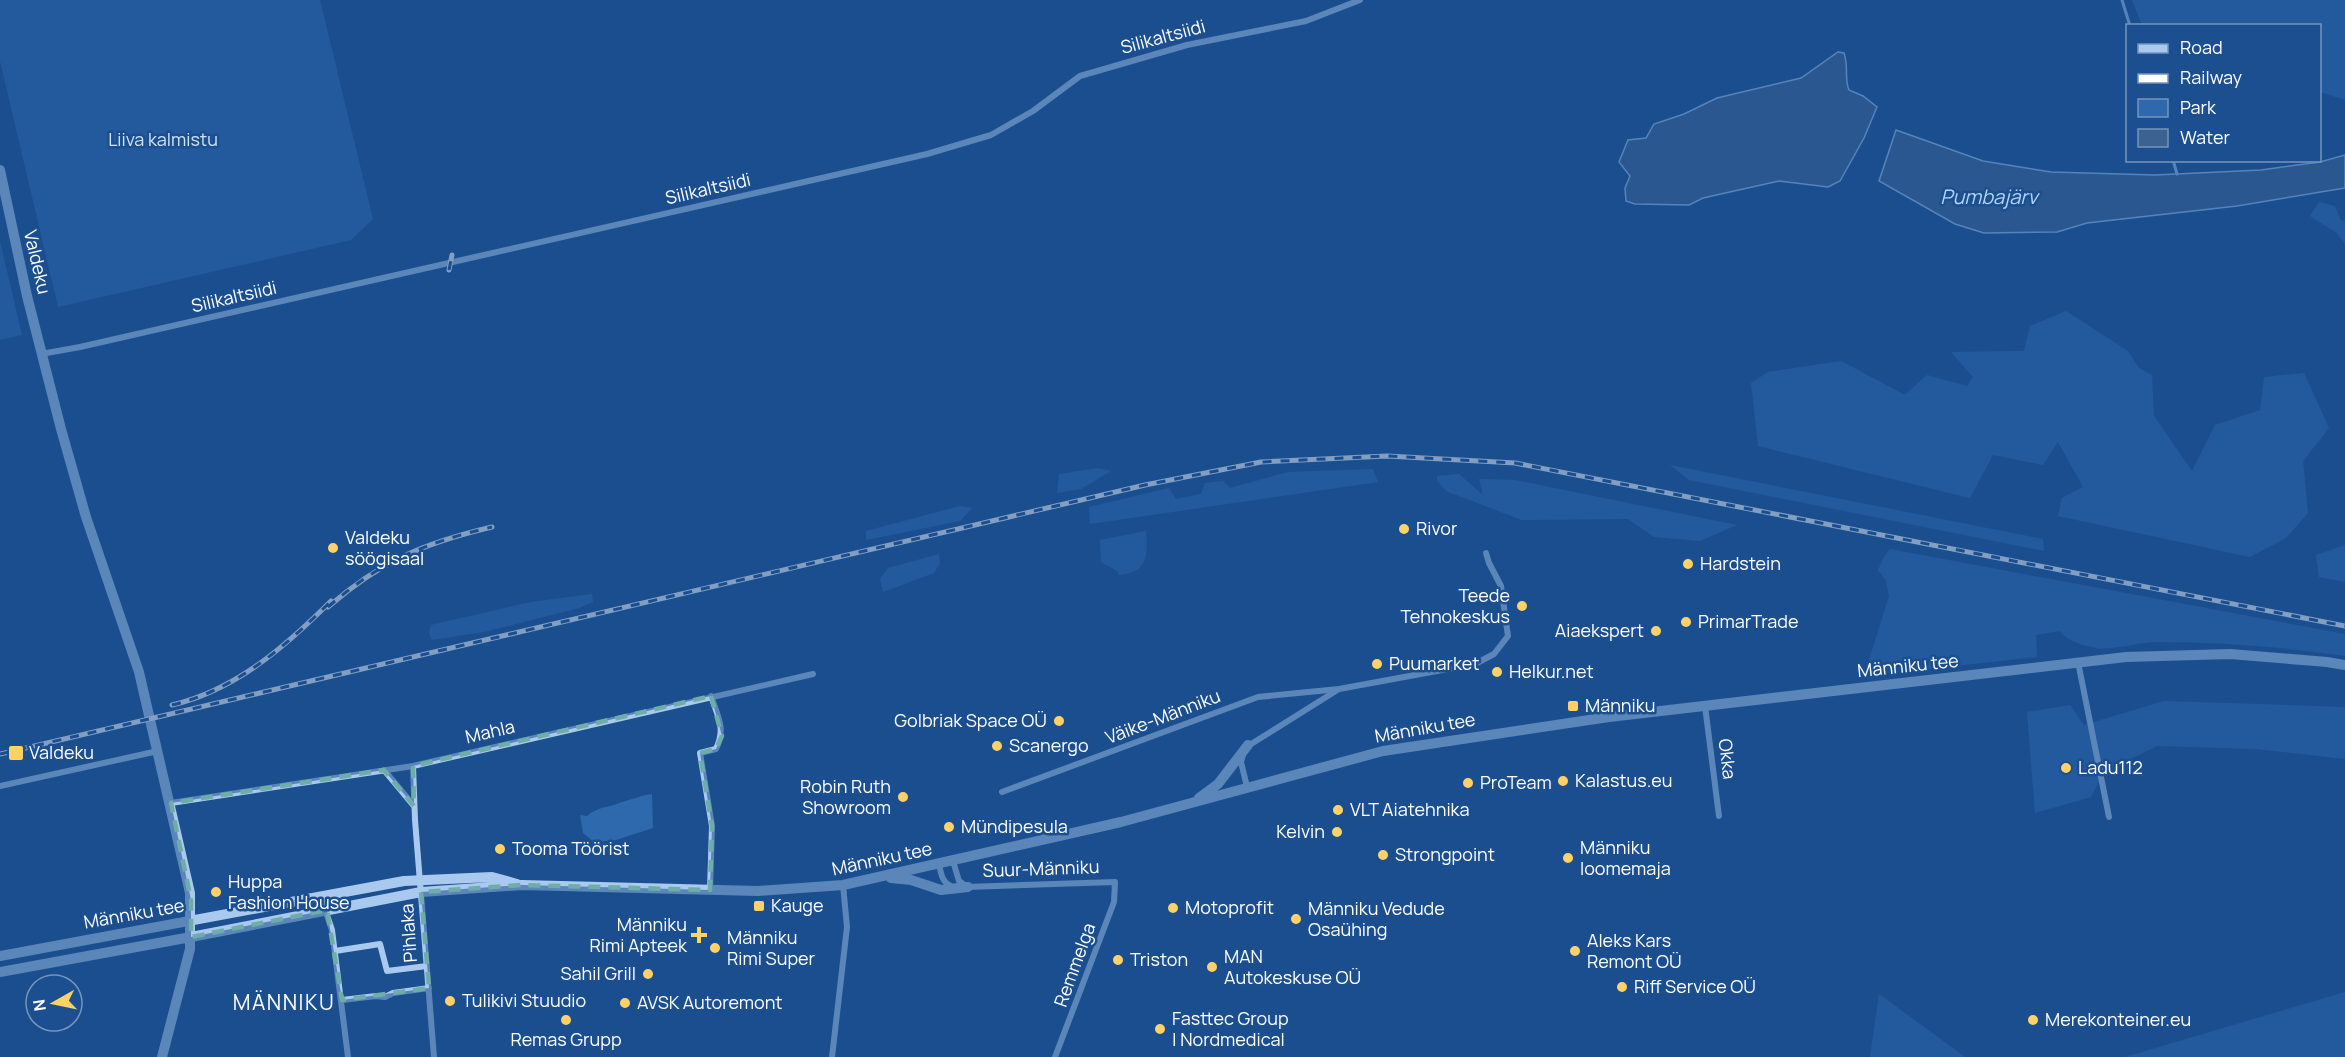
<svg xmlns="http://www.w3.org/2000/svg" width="2345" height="1057" font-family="Manrope,sans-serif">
	<rect width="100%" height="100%" fill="#1b4f8f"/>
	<path fill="#2e69ad" d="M0,0h320l53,219 -22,21 -293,67 -58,-246z
		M2132,0h213v100l-25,-8v-66l-178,-1z
		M2319,202l16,4 6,15 4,-1v24l-8,-11 -27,-17z
		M0,241l22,94 -22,5z
		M2066,311l62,40 11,17 13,7 2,41 38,55 23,-46 45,-15 4,-33 40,-4 25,55 -26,33 5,52 -22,25 -36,19 -192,-41 4,-18 21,-11 -25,-45 -15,23 -50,-10 -23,43 -212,-52 -7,-63 17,-11 73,-11 64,34 22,-20 40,11 6,-9 -22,-25 73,-1 6,-25z
		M1670,465l373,74 1,12 -355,-71z
		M1098,468l13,3 -30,18 -24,4 2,-19z
		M1373,469l5,13 -288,42 -1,-17 80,-19 7,11 25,-5 4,-11 18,-2 7,7 58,-16z
		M1459,474l24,21 -4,-16 36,1 222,45 -37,16 -46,-4 -26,-18 -106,1 -76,-29 -9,-10v-5z
		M960,506l12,2 -12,13 -94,19v-9z
		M1146,531c2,24 2,42 -27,44l-2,-4 -16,-9 -1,-22z
		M2345,545v37l-26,-5 -3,-22z
		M1890,549l455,85v22c-62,-9 -122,-14 -184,-14 -19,-1 -49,9 -65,6 -13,-3 -28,-6 -36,-17l-24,4 1,22 -173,19 25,-80 -3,-15 -8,-11 7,-15z
		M939,554l1,9 -6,10 -51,19 -3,-13 8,-11z
		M592,594l1,8 -14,6 -95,24 -52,8 -3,-7 2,-8 100,-23z
		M2164,701l181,6v52l-89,-10 -99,-3 -54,27 -12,24 -56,16 -8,-101 43,-7 14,20z
		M652,794l1,34 -37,12 -22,2 -11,-9 -3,-18 7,1c10,-9 19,-8 32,-13 11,-3 20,-7 33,-9z
		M2345,992v65h-220z
		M1879,994l86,63h-95z"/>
	<path fill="#3c6290" stroke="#9cc4f0" stroke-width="1.5" d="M1838,52l6,1c5,15 0,26 5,37l14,6 14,11 -13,31 -24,43 -12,6 -49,-6 -76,17 -14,7 -54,-1 -9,-3 -1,-13 5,-12 -11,-14 9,-22 18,-2 8,-14 30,-10 33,-16 84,-20z
		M1896,130l87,31 68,11 104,3 106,-5 59,-8 25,-7v33l-108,18 -150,17 -30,9 -73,1 -29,-9 -76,-43z"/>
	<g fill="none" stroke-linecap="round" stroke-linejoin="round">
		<path stroke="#9cc4f0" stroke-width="3" d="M2122,0l8,26
			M2173,160l4,14"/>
		<path stroke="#a9c9ee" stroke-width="6" d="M41,354l39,-7 847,-193 64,-19 42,-24 47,-35 107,-31 119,-24 54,-21
			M2078,662l31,155
			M1705,706l14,110
			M1248,746l91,-57 136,-25 19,-10 14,-18 -7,-50 -12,-23 -3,-10
			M1243,755l-2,7 6,25
			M413,766l2,54 19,237
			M384,770l30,36
			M0,786l158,-35
			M1002,792l256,-95 81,-8
			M171,803l242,-37 400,-92
			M953,861l6,20 8,6
			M939,864c2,10 3,19 14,23
			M966,887l149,-5 -1,20 -59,155
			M710,890l2,-64 -12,-73 16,-4c10,-21 2,-32 -5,-53
			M321,898l11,32 16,127
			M335,951l45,-7 7,27 40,-5
			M342,1000l34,-4 9,1 8,-4 36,-5
			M832,1057l15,-130 -4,-42"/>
		<path stroke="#a9c9ee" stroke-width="10" d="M0,170l27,126 34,133 25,88 53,155 51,221v56l-28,108
			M1199,798l19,-14 30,-39
			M891,878l20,2 30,10 27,-3
			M0,956l404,-75 88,-4 25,7
			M0,972l191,-35 230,-45 101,-7 236,6 85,-6 278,-63 262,-71 226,-34 517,-60 104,-3 97,8 18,3"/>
		<defs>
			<path id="rail" d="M449,270l3,-15
				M328,607c53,-46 96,-64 164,-80
				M172,705c64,-15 114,-59 159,-104
				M0,754l1145,-269 116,-23 126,-6 128,7 830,163"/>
		</defs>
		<use href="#rail" stroke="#fff" stroke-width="5"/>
		<use href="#rail" stroke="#1b4f8f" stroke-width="3" stroke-dasharray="9" stroke-linecap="butt"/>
	</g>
	<path d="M0 0H2345V1057H0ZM711,696l11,40 -6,13 -16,4 12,73 -2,64 -188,-5 -101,7 8,96 -87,12 -15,-90 -136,27v-37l-20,-97 213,-33 30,36 -1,-40z" fill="#1b4f8f" fill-opacity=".55" fill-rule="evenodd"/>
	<path fill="none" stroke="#6fada8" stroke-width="4.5" stroke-dasharray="12 8" stroke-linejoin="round" d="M711,696l11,40 -6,13 -16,4 12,73 -2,64 -188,-5 -101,7 8,96 -87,12 -15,-90 -136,27v-37l-20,-97 213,-33 30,36 -1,-40z"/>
	<g fill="#ffd166" stroke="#1b4f8f" stroke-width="2">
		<circle cx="1404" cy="529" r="6"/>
		<circle cx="333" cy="548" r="6"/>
		<circle cx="1688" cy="564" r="6"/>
		<circle cx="1522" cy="606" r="6"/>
		<circle cx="1686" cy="622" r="6"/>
		<circle cx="1656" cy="631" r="6"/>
		<circle cx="1377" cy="664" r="6"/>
		<circle cx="1497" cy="672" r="6"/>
		<rect x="1567" y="700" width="12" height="12" rx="3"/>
		<circle cx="1059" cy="721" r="6"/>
		<circle cx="997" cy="746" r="6"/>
		<rect x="8" y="745" width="16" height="16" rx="3"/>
		<circle cx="2066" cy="768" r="6"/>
		<circle cx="1563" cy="781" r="6"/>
		<circle cx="1468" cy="783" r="6"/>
		<circle cx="903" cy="797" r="6"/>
		<circle cx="1338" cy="810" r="6"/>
		<circle cx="949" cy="827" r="6"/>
		<circle cx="1337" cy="832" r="6"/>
		<circle cx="500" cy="849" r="6"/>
		<circle cx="1383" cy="855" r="6"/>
		<circle cx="1568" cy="858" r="6"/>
		<circle cx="216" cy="892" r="6"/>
		<rect x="753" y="900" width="12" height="12" rx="3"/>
		<circle cx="1173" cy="908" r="6"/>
		<circle cx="1296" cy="919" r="6"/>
		<path d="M696 926h6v6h6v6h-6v6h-6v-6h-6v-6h6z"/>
		<circle cx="715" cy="948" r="6"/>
		<circle cx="1575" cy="951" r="6"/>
		<circle cx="1118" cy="960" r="6"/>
		<circle cx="1212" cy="967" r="6"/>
		<circle cx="648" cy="974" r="6"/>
		<circle cx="1622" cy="987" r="6"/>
		<circle cx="450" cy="1001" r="6"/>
		<circle cx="625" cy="1003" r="6"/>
		<circle cx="566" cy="1020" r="6"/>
		<circle cx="2033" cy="1020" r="6"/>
		<circle cx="1160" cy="1029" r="6"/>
	</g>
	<g text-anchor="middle" stroke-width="5" stroke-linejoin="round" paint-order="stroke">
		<g font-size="18" fill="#fff" stroke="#1b4f8f">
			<text transform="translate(1163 37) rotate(-15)" y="6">Silikaltsiidi</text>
			<text transform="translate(708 189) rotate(-13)" y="6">Silikaltsiidi</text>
			<text transform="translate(37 262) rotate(77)" y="6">Valdeku</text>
			<text transform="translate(234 297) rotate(-13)" y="6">Silikaltsiidi</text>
			<text transform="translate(1908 666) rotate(-6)" y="6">Männiku tee</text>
			<text transform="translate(1163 717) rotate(-21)" y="6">Väike-Männiku</text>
			<text transform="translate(1425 728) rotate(-10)" y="6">Männiku tee</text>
			<text transform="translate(490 732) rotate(-13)" y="6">Mahla</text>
			<text transform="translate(1727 759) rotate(83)" y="6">Okka</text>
			<text transform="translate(882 859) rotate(-12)" y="6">Männiku tee</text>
			<text transform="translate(1041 869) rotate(-2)" y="6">Suur-Männiku</text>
			<text transform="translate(134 914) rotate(-10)" y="6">Männiku tee</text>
			<text transform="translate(409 933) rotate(-94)" y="6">Pihlaka</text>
			<text transform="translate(1075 965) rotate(-70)" y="6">Remmelga</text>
		</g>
		<g font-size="18" fill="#cfe3fa" stroke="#1b4f8f">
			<text x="163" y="146">Liiva kalmistu</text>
		</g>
		<g font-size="18" fill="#fff" stroke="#1b4f8f" text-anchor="start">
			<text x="1416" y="535">Rivor</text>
			<text x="345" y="544">Valdeku<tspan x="345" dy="21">söögisaal</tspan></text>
			<text x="1700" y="570">Hardstein</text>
			<text x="1510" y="602" text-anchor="end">Teede<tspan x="1510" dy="21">Tehnokeskus</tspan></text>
			<text x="1698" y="628">PrimarTrade</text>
			<text x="1644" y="637" text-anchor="end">Aiaekspert</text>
			<text x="1389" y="670">Puumarket</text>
			<text x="1509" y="678">Helkur.net</text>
			<text x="1585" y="712">Männiku</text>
			<text x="1047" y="727" text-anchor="end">Golbriak Space OÜ</text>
			<text x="1009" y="752">Scanergo</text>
			<text x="29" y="759">Valdeku</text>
			<text x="2078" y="774">Ladu112</text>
			<text x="1575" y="787">Kalastus.eu</text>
			<text x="1480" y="789">ProTeam</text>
			<text x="891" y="793" text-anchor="end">Robin Ruth<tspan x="891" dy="21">Showroom</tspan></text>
			<text x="1350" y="816">VLT Aiatehnika</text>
			<text x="961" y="833">Mündipesula</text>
			<text x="1325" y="838" text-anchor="end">Kelvin</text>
			<text x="1580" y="854">Männiku<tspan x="1580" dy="21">loomemaja</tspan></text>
			<text x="512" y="855">Tooma Töörist</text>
			<text x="1395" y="861">Strongpoint</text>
			<text x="228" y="888">Huppa<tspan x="228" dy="21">Fashion House</tspan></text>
			<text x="771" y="912">Kauge</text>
			<text x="1185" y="914">Motoprofit</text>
			<text x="1308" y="915">Männiku Vedude<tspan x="1308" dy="21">Osaühing</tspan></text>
			<text x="687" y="931" text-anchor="end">Männiku<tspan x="687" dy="21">Rimi Apteek</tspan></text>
			<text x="727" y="944">Männiku<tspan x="727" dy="21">Rimi Super</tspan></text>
			<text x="1587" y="947">Aleks Kars<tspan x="1587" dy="21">Remont OÜ</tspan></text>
			<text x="1224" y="963">MAN<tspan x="1224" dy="21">Autokeskuse OÜ</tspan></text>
			<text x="1130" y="966">Triston</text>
			<text x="636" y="980" text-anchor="end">Sahil Grill</text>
			<text x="1634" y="993">Riff Service OÜ</text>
			<text x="462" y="1007">Tulikivi Stuudio</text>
			<text x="637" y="1009">AVSK Autoremont</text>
			<text x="1172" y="1025">Fasttec Group<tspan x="1172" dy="21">| Nordmedical</tspan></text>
			<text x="2045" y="1026">Merekonteiner.eu</text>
			<text x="566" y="1046" text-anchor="middle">Remas Grupp</text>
		</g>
		<g font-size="20" font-style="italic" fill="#b5d3f5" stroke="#1b4f8f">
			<text x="1989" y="204">Pumbajärv</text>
		</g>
		<g font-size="21" letter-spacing="1.5" fill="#fff" stroke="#1b4f8f">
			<text x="284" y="1010">MÄNNIKU</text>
		</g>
	</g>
	<rect x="2126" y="24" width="195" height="138" fill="#1b4f8f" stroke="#7695bc" stroke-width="1.5"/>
	<rect x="2138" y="44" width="30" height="9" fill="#a9c9ee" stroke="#7695bc" stroke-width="1.5"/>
	<text x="2180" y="54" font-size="18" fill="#ffffff">Road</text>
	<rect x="2138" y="74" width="30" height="9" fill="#ffffff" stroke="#7695bc" stroke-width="1.5"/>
	<text x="2180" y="84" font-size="18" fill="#ffffff">Railway</text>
	<rect x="2138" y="99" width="30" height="18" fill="#2e69ad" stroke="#7695bc" stroke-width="1.5"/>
	<text x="2180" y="114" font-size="18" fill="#ffffff">Park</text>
	<rect x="2138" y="129" width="30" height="18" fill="#3c6290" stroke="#7695bc" stroke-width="1.5"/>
	<text x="2180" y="144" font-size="18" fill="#ffffff">Water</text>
	<g transform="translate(54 1003) rotate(261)"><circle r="28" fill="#1b4f8f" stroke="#7695bc" stroke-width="1.5"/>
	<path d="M0-4.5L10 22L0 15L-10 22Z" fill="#ffd166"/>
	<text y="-9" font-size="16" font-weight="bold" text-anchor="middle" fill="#ffffff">N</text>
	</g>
</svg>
